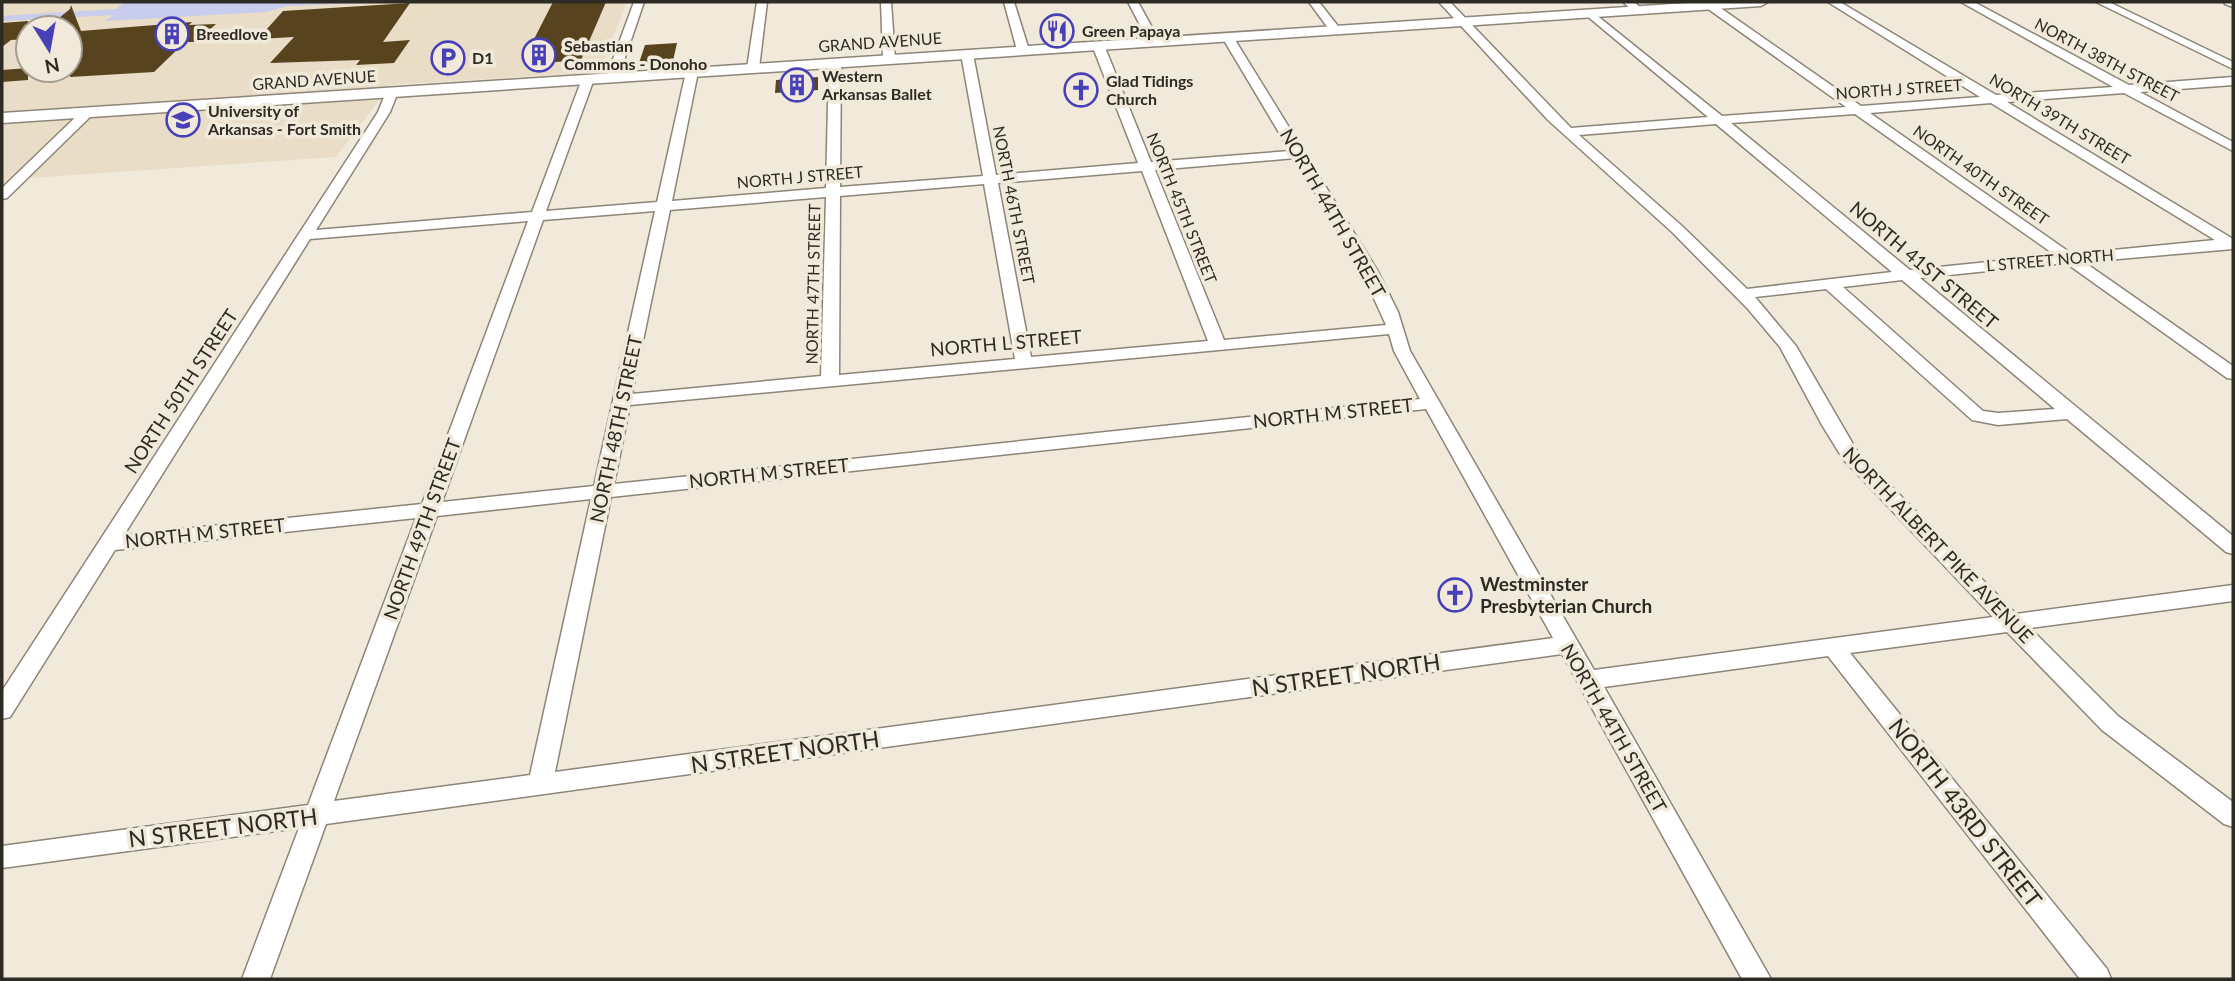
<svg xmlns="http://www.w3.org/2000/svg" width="2235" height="981" font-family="Lato,sans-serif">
	<rect width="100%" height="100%" fill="#f1e9da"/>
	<path fill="#e9ddc8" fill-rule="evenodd" d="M2,2h625l-28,70 -208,13 -55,72 -321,22 -13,11zM28,28h42v42h-42z"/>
	<path fill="#c8cced" d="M125,2h265l-103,4 -21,6 -160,9 7,-6 -111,6v-5l114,-7z"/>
	<path fill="#57441e" d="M553,2h53l-25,58 -51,4 -3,-1 9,-20h-4z
		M410,3l-27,39 27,-2 -16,23 -38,2 4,-5 -90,3 24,-26 -36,2 25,-28z
		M71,5l10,26 111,-9 -3,3 27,-1 -20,18h-11l-31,30 -84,5v-49h-23l23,-19z
		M28,21v18l-17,1 -9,7v-24z
		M677,43l-4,18 -34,2 6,-18z
		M28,68v12l-26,2v-12z
		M818,77v13l-43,3 1,-13z"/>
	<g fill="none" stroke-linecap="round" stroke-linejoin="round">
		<defs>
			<path id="minor" d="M634,2h10l-26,76 -10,3 -2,-3z
				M757,2h10l-8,66 -6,4 -6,-4z
				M881,2h10l4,57 -6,4 -6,-4z
				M1004,2h10l15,48 -2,2 -10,-2z
				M1128,2h10l22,40 -2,2h-8z
				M1309,2h10l22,28 -2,2h-8z
				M1439,2h11l121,126 137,-11 -122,-102 -1,-2 5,-3 132,106 124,-9 -142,-101v-4h8l149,104 119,-9 -152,-95h12l156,93 117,-8 -152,-85h13l155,83 104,-8v8l-93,7 93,50v9l-109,-58 -117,9 226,137v10l-149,13 149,104v13l-6,-1 -161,-115 -146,15 313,258v18l-7,-2 -159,-133 -69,6 -26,-5 -146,-131 -71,8 41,49 61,105 159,163 217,-29v16l-203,27 88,88 115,86v25l-9,-3 -122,-94 -95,-98 -157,21 257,316 4,10h-31l-252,-323 -224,31 167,292h-29l-180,-325 -1236,170 -56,155h-28l57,-151 -297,40v-22l306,-41 108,-287 -301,32 -105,167 -8,2v-28l376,-579 8,-20 6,-4 6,4 -8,20 -74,118 216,-18 50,-133 6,-4 6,4 -48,132 111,-9 29,-130 6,-4 6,4 -26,129 154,-13 3,-125 6,-4 6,4 -1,124 143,-11 -22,-122 6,-3 6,3 23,121 142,-12 -46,-118 6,-3 6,3 47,117 139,-11 -68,-114 10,-2 145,235 21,42 12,39 184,319 399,-53 -150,-158 -21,-34 -42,-78 -32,-38 -76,-77 -124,-112zM1991,103l224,137 -143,14 -202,-141zM1855,114l200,141 -145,15 -179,-147zM1716,124l176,148 -145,17 -65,-63 -103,-91zM1295,158l66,112 25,55 -162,15 -69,-170zM1142,171l66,170 -177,16 -33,-174zM984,184l31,175 -176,16 1,-179zM826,197l-5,179 -189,18 38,-184zM655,211l-61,275 -152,16 101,-282zM528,221l-106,283 -298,31 186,-296zM1902,280l153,129 -57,4 -15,-2 -140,-124zM1389,334l5,17 26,48 -806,85 16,-79zM1426,409l127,229 -998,134 56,-275zM591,499l-61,276 -196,26 103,-285z
				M1623,2h11l8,7 -9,2z
				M2096,2h13l124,60v7z
				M2224,2h9v5l-8,-3z
				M88,108l4,1v6l-85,83 -5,1v-11l82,-79z"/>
			<path id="major" d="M1703,2h65l-7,4 -1759,117v-10z"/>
		</defs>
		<use href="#minor" stroke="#8c8578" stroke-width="3"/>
		<use href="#major" stroke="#8c8578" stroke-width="3"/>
		<use href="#minor" fill="#fff" fill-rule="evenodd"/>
		<use href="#major" fill="#fff" fill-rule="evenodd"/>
	</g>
	<defs>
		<symbol id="restaurant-ring" viewBox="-11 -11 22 22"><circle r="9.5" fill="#f1e9da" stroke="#4840b7" stroke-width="1.5"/><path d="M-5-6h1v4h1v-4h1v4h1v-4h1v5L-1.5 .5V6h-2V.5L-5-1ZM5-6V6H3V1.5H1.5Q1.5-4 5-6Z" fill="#4840b7"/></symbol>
		<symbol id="building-ring" viewBox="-11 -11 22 22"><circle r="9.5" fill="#f1e9da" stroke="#4840b7" stroke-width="1.5"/><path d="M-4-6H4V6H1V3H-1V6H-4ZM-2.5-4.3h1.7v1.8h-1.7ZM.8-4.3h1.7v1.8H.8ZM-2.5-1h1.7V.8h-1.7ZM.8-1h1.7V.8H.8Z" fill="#4840b7"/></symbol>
		<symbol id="parking-ring" viewBox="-11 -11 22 22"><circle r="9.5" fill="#f1e9da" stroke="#4840b7" stroke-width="1.5"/><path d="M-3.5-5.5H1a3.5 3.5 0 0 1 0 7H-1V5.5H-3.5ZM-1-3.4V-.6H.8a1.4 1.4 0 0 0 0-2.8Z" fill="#4840b7"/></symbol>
		<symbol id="church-ring" viewBox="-11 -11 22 22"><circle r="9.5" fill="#f1e9da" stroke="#4840b7" stroke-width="1.5"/><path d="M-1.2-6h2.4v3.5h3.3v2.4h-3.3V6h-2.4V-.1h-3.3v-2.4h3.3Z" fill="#4840b7"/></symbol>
		<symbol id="university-ring" viewBox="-11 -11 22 22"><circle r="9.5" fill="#f1e9da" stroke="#4840b7" stroke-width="1.5"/><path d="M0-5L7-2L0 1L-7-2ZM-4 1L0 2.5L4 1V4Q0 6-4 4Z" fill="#4840b7"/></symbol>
	</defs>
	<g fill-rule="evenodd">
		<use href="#restaurant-ring" x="1038" y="12" width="38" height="38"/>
		<use href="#building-ring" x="153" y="15" width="38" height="38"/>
		<use href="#building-ring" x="520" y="36" width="38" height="38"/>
		<use href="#parking-ring" x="429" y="39" width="38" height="38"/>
		<use href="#building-ring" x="778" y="66" width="38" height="38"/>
		<use href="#church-ring" x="1062" y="71" width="38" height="38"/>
		<use href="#university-ring" x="164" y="101" width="38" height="38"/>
		<use href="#church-ring" x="1436" y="576" width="38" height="38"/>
	</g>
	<g text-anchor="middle" stroke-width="7" stroke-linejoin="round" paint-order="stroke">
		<g font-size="16" font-weight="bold" fill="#2e2b25" stroke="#f1e9da" text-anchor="start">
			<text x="1082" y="37">Green Papaya</text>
			<text x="196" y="40">Breedlove</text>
			<text x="564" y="52">Sebastian<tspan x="564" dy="18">Commons - Donoho</tspan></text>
			<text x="472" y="64">D1</text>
			<text x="822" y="82">Western<tspan x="822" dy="18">Arkansas Ballet</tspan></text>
			<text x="1106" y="87">Glad Tidings<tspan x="1106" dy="18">Church</tspan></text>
			<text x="208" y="117">University of<tspan x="208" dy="18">Arkansas - Fort Smith</tspan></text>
		</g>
		<g font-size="16" fill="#2e2b25" stroke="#f1e9da">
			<text transform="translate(880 42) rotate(-4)" y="6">GRAND AVENUE</text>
			<text transform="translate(2107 60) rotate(28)" y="6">NORTH 38TH STREET</text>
			<text transform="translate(314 80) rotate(-4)" y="6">GRAND AVENUE</text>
			<text transform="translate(1899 89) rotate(-4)" y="6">NORTH J STREET</text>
			<text transform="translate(2060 119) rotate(31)" y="6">NORTH 39TH STREET</text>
			<text transform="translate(1981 175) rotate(35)" y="6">NORTH 40TH STREET</text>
			<text transform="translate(800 177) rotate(-5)" y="6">NORTH J STREET</text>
			<text transform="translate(1014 205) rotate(79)" y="6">NORTH 46TH STREET</text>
			<text transform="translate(1182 208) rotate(68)" y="6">NORTH 45TH STREET</text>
			<text transform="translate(2050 260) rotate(-5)" y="6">L STREET NORTH</text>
			<text transform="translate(813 284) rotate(-89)" y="6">NORTH 47TH STREET</text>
		</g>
		<g font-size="19" fill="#2e2b25" stroke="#f1e9da">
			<text transform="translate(1333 213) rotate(60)" y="7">NORTH 44TH STREET</text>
			<text transform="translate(1924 265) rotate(40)" y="7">NORTH 41ST STREET</text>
			<text transform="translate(1006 343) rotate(-5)" y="7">NORTH L STREET</text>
			<text transform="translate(181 391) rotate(-57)" y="7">NORTH 50TH STREET</text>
			<text transform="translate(1333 413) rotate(-6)" y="7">NORTH M STREET</text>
			<text transform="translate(616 429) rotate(-78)" y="7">NORTH 48TH STREET</text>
			<text transform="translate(769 473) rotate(-6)" y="7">NORTH M STREET</text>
			<text transform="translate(422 529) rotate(-70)" y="7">NORTH 49TH STREET</text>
			<text transform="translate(205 533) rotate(-6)" y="7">NORTH M STREET</text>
			<text transform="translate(1938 545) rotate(46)" y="7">NORTH ALBERT PIKE AVENUE</text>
			<text transform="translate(1614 728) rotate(60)" y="7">NORTH 44TH STREET</text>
		</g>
		<g font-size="19" font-weight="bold" fill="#2e2b25" stroke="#f1e9da" text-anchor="start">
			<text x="1480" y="591">Westminster<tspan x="1480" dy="22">Presbyterian Church</tspan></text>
		</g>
		<g font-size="23" fill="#2e2b25" stroke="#f1e9da">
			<text transform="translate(1346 675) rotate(-8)" y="8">N STREET NORTH</text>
			<text transform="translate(785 752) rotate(-8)" y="8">N STREET NORTH</text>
			<text transform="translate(1965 813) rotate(52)" y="8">NORTH 43RD STREET</text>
			<text transform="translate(223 828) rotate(-7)" y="8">N STREET NORTH</text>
		</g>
	</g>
	<rect width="2235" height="981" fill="none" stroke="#2e2b25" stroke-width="7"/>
	<g transform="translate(49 49) rotate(169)"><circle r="33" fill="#f1e9da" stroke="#a39d92" stroke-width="2"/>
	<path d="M0-5L12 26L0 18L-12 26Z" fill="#4840b7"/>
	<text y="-10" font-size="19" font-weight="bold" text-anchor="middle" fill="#2e2b25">N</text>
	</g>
</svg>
